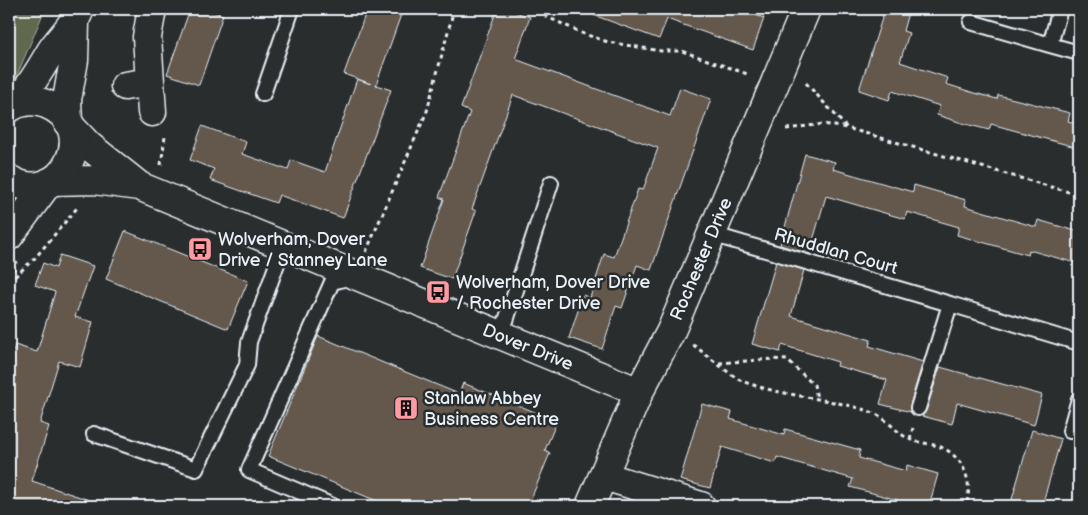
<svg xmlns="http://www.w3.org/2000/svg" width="1088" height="515" font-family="'Balsamiq Sans',sans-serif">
	<rect width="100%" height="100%" fill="#2a2d2e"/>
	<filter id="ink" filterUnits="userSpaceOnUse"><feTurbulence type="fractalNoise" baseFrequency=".02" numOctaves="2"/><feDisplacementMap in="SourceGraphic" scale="10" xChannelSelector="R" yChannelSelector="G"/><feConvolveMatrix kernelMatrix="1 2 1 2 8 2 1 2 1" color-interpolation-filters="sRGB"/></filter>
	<g filter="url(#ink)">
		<path fill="#61674d" stroke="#a4aca2" d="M9,9h36l-36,85z"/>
		<path fill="#64594c" stroke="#e8f1f8" d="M190,9h15l18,6 -24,70 -32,-11z
			M367,9h36l-27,76 15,5 -48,128 -64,-23 -3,8 -66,-23 4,-11 -24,-9 12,-34 44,16 -4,12 46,16 3,-10 34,12 32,-93 14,5 -27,-10z
			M497,9h9l24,8 -15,42 155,57 10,-28 31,11 -60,171 -14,-5 -15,43 -6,-2 -14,43 -33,-11 14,-43 7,3 14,-44 10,3 24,-68 5,1 15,-42 -145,-53 -41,114 4,2 -24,68 -32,-11 24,-69 -5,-2 31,-85 -9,-4z
			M585,9h154l25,9 -11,32 -86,-31 -8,20 -74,-27z
			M885,9h24l-6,22 6,2 -9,29 48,16 -2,6 25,8 26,7 1,-4 72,18 -2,8 11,3v24l-88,-24 -2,6 -27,-7 -25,-8 3,-9 -48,-15 -3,9 -30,-10z
			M805,154l30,8 -2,7 80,23 1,-7 52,15 -1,6 71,21 2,-7 41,12v32l-50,-14 -1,5 -71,-20 2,-8 -52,-15 -2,7 -79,-23 -17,58 -29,-9z
			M125,231l123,50 -20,48 -122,-50z
			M60,255l33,11 -18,51 18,5 -13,45 -21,-6 -19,62 9,3 -17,55 63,21 -1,4h-85v-140l6,-21 22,7 18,-60 -20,-7 8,-22 13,5z
			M776,262l28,8 -13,46 80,24 -2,6 54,16 -13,43 1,7 -31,-8 7,-24 -50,-14 1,-4 -56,-17 -2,7 -28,-8z
			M318,336l141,58 4,-11 94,38 -12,29 5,3 -22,53h-139l-121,-50z
			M940,367l102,28 -8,30 -77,-22 -5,21 -30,-8 4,-5z
			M702,404l30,8 -2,7 54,16 1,-6 75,21 -1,8 47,13 1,-6 31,9 -9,32h-33l2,-6 -48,-13 3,-8 -76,-22 -2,6 -53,-16 -12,41 -30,-8z
			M1032,430l29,9 -19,67h-32z"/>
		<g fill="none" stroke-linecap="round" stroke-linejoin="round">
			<defs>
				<path id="lane" d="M1060,9l-10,36 29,8
					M971,22l79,23
					M263,94l29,-85
					M711,234l239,70 -32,104
					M950,304l129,39
					M501,336l50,-153
					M1070,431l9,-32
					M94,434l102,35 51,-104 2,-23 34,-95
					M333,506l-84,-36 83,-188 20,-5"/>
				<path id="street" d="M125,86l25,-4
					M152,112l-5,-75 5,-28
					M71,127l18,19 49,39
					M52,181l42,-1 45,6 500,206
					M604,476l97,30
					M590,506l49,-114 32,-61 135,-322"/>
				<path id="secondary" d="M16,104c14,-17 24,-34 35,-53 10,-15 23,-25 29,-42
					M9,108c10,-7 25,-9 37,-4 58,22 15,108 -37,75
					M68,123l-1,-23 7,-40 1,-38
					M9,236l40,-54"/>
			</defs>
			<use href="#lane" stroke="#e8f1f8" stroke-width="18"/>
			<use href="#street" stroke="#e8f1f8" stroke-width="31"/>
			<use href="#secondary" stroke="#e8f1f8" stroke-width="31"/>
			<path stroke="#e8f1f8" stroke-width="3" stroke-dasharray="4 4" stroke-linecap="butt" d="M530,9l54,25 24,8 53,9h21l68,24
				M806,83l41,45 232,67
				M786,129l37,-5 24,4
				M161,165l4,-28
				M366,252l61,-141 27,-102
				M10,278l7,-17
				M9,282l26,-24 42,-50
				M693,345c12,8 38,31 49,36 43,17 91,16 134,33 12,6 21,19 33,25 11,5 24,4 34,9 22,11 30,35 23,58
				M719,363l54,-4 14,1 27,25 3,13
				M910,439l3,-11"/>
			<use href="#lane" stroke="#2a2d2e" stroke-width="14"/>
			<use href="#street" stroke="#2a2d2e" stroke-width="28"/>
			<use href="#secondary" stroke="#2a2d2e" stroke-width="28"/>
		</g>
	</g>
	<defs>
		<symbol id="bus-square" viewBox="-11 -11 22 22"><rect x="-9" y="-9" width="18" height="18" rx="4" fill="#ff9aa2" stroke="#2a2d2e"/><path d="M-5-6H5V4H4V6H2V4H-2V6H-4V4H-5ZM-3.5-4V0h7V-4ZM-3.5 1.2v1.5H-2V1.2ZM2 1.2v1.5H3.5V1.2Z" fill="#111"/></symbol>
		<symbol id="building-square" viewBox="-11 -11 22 22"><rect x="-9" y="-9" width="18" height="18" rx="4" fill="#ff9aa2" stroke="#2a2d2e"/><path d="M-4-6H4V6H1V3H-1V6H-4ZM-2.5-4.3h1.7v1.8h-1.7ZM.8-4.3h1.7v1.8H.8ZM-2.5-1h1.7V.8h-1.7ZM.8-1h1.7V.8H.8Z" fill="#111"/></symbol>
	</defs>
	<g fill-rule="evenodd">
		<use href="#bus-square" x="186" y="235" width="28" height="28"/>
		<use href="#bus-square" x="424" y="278" width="28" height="28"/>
		<use href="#building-square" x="392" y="394" width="28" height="28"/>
	</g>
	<g text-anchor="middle" stroke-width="5" stroke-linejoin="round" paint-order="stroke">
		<g font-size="18" fill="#e8f1f8" stroke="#2a2d2e" text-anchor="start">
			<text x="218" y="245">Wolverham, Dover<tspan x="218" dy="21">Drive / Stanney Lane</tspan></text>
			<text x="456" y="288">Wolverham, Dover Drive<tspan x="456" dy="21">/ Rochester Drive</tspan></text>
			<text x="424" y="404">Stanlaw Abbey<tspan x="424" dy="21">Business Centre</tspan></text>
		</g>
		<g font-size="18" fill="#e8f1f8" stroke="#2a2d2e">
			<text transform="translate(836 251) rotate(16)" y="6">Rhuddlan Court</text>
			<text transform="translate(701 259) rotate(-67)" y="6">Rochester Drive</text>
			<text transform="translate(528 347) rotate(22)" y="6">Dover Drive</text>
		</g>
	</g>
	<rect width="1088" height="515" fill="none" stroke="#2a2d2e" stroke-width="30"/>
	<rect x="15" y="15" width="1058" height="485" fill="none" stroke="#e8f1f8" stroke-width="2" filter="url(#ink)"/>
</svg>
